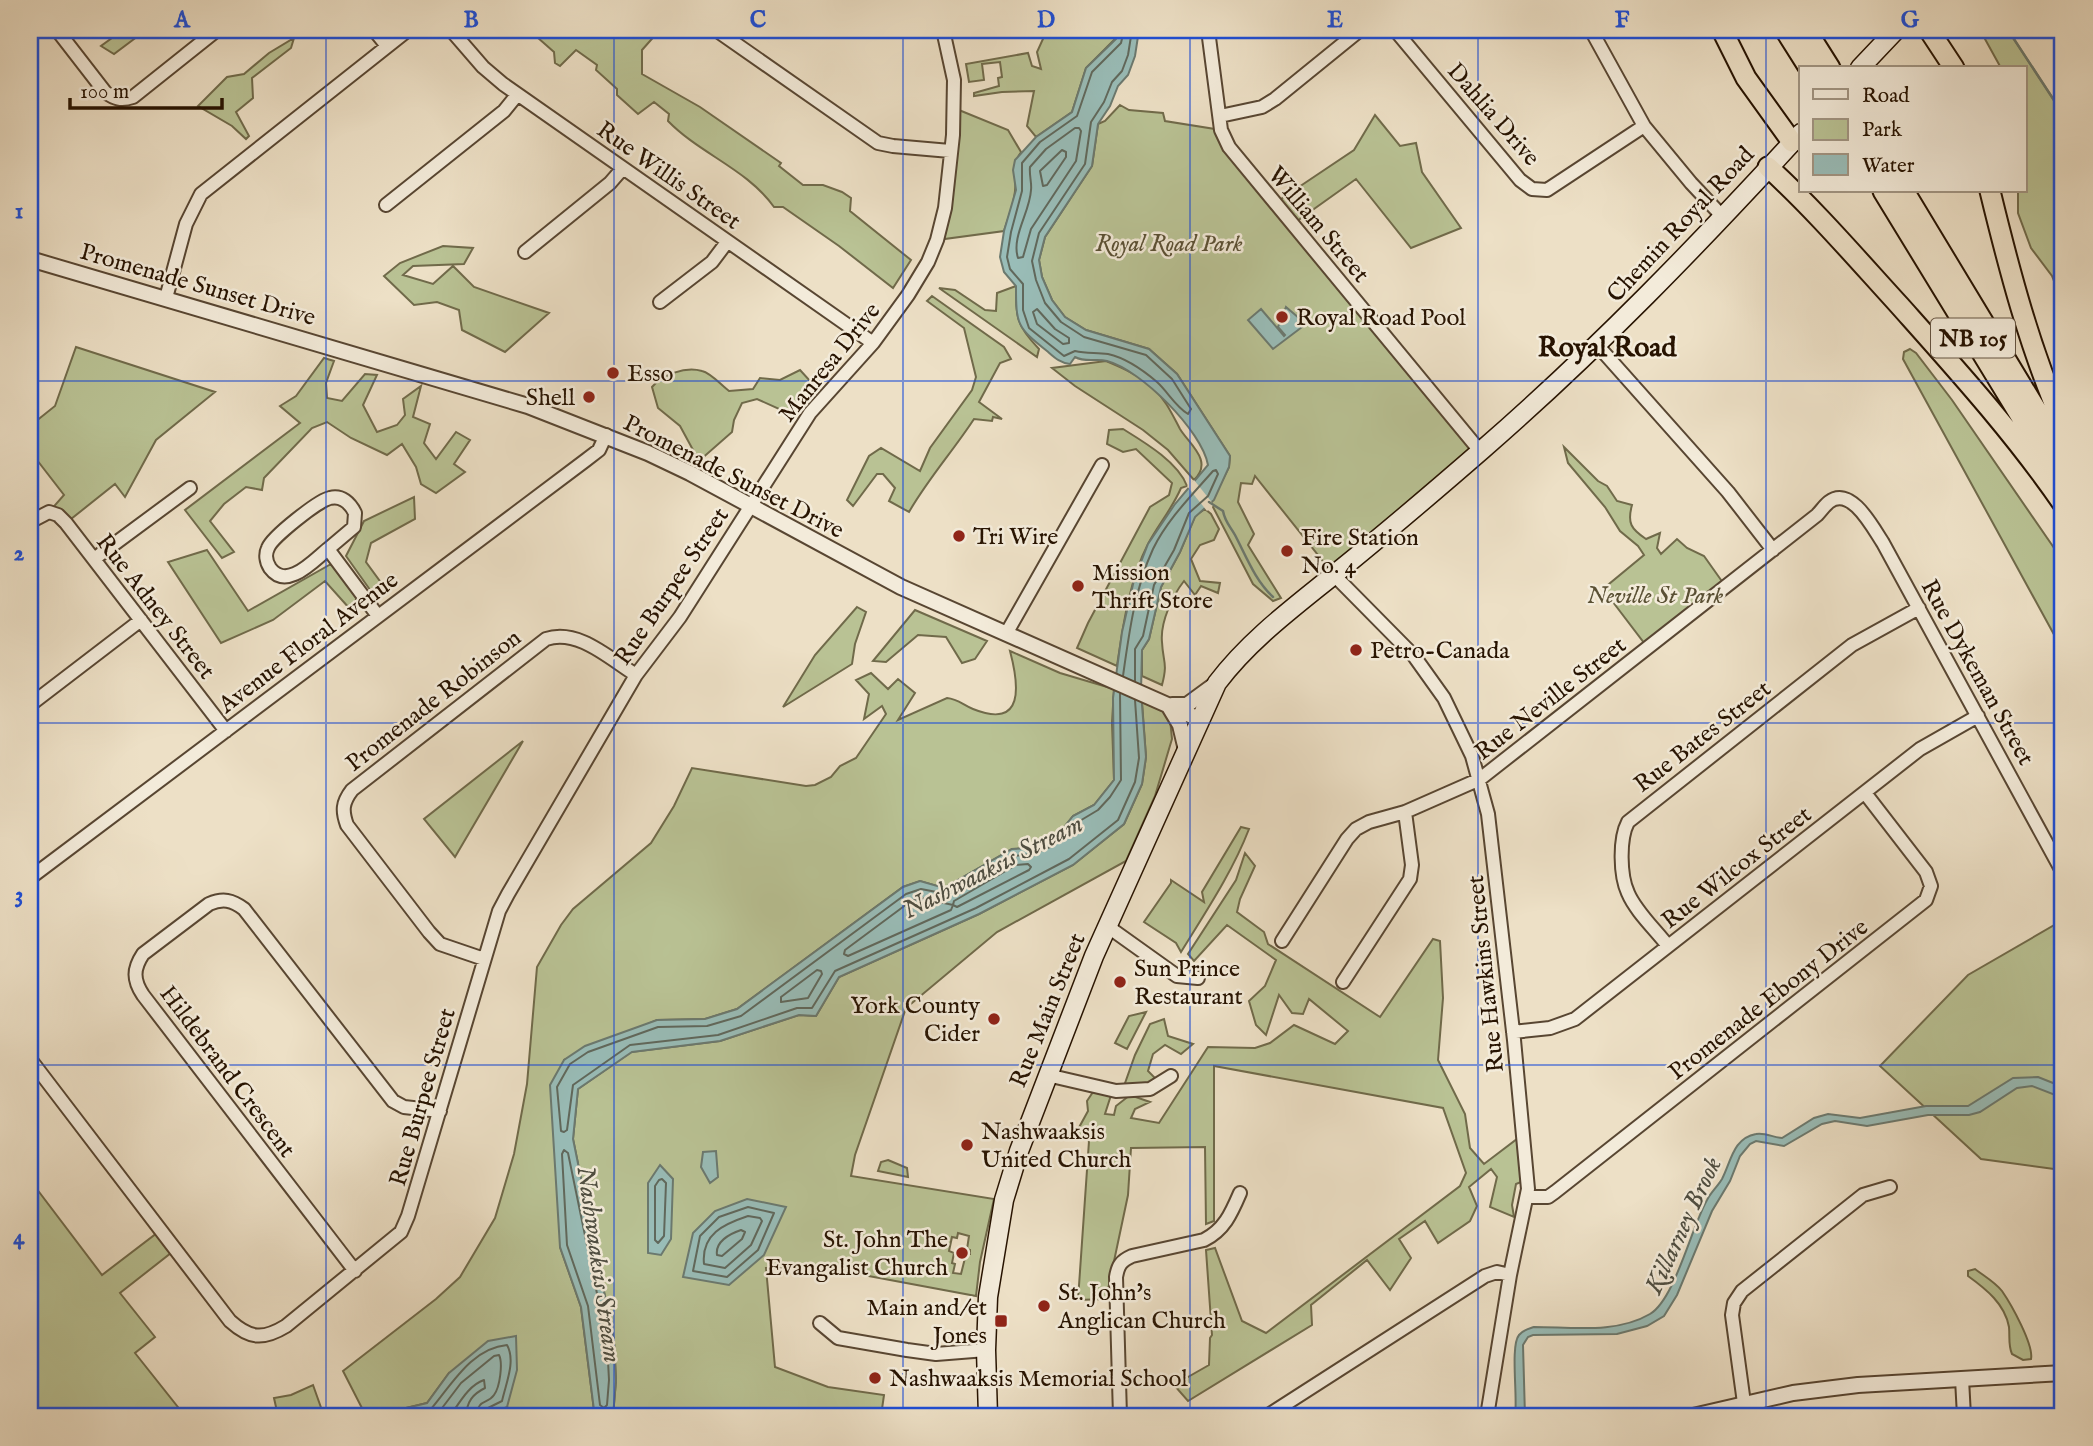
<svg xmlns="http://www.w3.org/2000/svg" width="2093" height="1446" font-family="'IM FELL English',serif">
	<rect width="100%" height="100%" fill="#ede0c6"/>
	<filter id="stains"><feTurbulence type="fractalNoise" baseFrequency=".00286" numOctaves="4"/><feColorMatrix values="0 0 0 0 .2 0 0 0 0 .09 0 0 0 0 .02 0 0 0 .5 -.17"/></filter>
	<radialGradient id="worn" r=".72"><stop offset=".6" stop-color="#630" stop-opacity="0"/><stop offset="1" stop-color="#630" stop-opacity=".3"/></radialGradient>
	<path fill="#b9c294" stroke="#706a4a" stroke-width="2" fill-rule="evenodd" d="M123,30h23l-32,24 -13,-8z
		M529,30h127l2,2 -16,18v24l58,33 81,56 -2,3 24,19h20l19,7 9,6 -1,13 61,49 -18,28 -54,-42 -56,-39h-9c-27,-38 -74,-53 -106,-86l1,-7 -15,-12 -16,12 -21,-19v-6l-21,-19 1,-5 -21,-15 -16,16 -5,-3 -1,-11z
		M1047,30h71l-2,8 -30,30 -14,44 -36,25 -9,-11 7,-35 -32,1 -28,4v-3l25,-7 -1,-8 4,-1 -2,-15 -18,2 2,16 -15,2 -3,-18 62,-11 4,13 9,3 -4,-17z
		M1980,30h28l55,84v190l-11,-28 -21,-28 -13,-35v-22h7v-123h-24z
		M294,38l-3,10 -39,30 1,20 -17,14 13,24 -3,3 -14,-13 -34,-20 29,-29 17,-3 25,-21z
		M1120,105l9,5 34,3 2,8 56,9 54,73 79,-53 21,-35 25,31 16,-3 6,29 39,56 -50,20 -55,-69 -63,45 187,227 -146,124 -79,-99 -3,8 -11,-1 -3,19 16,32 -6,11 33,53 -8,3 -20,-17 -40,-77 -2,-4 18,-36 1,-11 -53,-82 -28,-25 -63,-19 -21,-13 -13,-17 -10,-23 -3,-17 6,-23 47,-71 6,-42 7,-3z
		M954,108l54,22 13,22c-10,14 -4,23 -6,39 -1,13 -7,27 -11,40l-67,9z
		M443,246l30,2 -9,16 -51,2 -10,9 30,9 20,-18 21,21 75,26 -44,39 -43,-22 -3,-20 -22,-8 -23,3 -30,-29 16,-13z
		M1016,286c0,32 0,39 23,63l-2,8 -98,-69 16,2 30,20 11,1 1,-18z
		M932,296l72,51 7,12 -11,4 -21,39 23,17 -9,-2 -1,4 -18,-2c-21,32 -46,60 -65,93l-20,-11 6,-13 -12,-14h-6l-24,32 -6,-6 22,-44 12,-8 39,23 10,-23 42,-58 4,-13 -12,-49 -37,-27z
		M76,347l139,45 -59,48 -31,57 -10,-13 -49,39 -17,-11 15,-17 -34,-44v-25l25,-20z
		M1910,349l6,4 36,47 111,161v90l-160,-292 1,-7z
		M324,358l10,3 -8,22 1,15 15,3 23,-27 12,1 -14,30 14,27 20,-7 8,-10 -2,-16 18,-13 -8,31 17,7 -6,19 12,16 20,-27 14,8 -16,24 11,8 -29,21 -15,-9 -5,-17 -14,-23 -15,11 -36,-17 -24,-16 -15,6 -48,50 -2,12 -16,-3 -22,17 -14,17 24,31 -12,6 -37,-48 115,-87 -20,-17 16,-10z
		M1106,361c17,7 33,14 47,27 13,12 19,26 27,41 9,15 34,32 14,51l-26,-30 -25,-20 -68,-44 -23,-18z
		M800,370l11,12 -23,31 -31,-14 -15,4 -8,17 -2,12 -33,29 -19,-35 -22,-18 -6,-21c10,-12 33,-21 50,-16 9,2 19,14 27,20l24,-2 7,-11 20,2z
		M1123,429c21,13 55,33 64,57l-6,2c-9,21 -23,37 -33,56 -19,37 -25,82 -31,122l-40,-18 11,-25 62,-116 19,-12 3,-12 -36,-34 -13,3 -16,-8 2,-14z
		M1564,447l34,34 9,5 10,15 15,4c-5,18 -1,24 14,34l14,-6 -3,15 4,6 16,-15 10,9 17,8 22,31 -78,61 -45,-59 41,-34 -6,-9 -18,-15 -15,-24 -37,-44z
		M414,497l1,22 -44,24 -5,19 16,22 -9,10 -27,-38 18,-35z
		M1205,509l6,5 8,15 -5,11 -14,5 -9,14 9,22 20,2 -2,10 -17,-7 -6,9 -11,-14c-11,14 -24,41 -22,61 1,21 6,20 0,43l-20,-9v-26l7,-11 12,-52 19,-35 15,-36z
		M207,550l41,61 83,-47 26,34 -7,11 -25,-28 -52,39 -52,23 -53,-81z
		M857,607l9,5 -11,32 -3,20 -69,43 32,-52z
		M915,610l72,31 -12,18 -13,4 -16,-26 -28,-2 -32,27 -13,-1z
		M1010,651l50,22 54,16 -2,34 2,57 -20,25 -21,11 -12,15 -14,10 -15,7 -20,1 -68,39 -24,-7 -17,6 -166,122 -32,10 -48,1 -93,40 -4,187 21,60 13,103 -3,6h-105l21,-9 -58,-34 -22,30 -34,8 -2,5h-25l-23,-45 93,-72 24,-22 35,-59 19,-64 13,-70 10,-117 24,-42 12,-16 78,-66 23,-37 18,-38 114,18 9,-1 16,-8 9,-11 16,-8 30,-44 -4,-8 -18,13 5,-25 -13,-14 15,-7 17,16 10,-10 17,14 -17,27 49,-22c11,1 16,7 26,11 52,21 46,-24 37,-58z
		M1142,702l21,9 7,8 2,20 -17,57 -29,65 -129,71 -91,76 -51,147 -4,21 143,23 -14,63 -4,34 -145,-27 -65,-1 9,99 53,20 56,8 -3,21h-268l3,-36 -2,-39 -41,-202 5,-50 53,-37 89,-11 79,-26 17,1 23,-39 140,-63 94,-49 51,-41 18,-40 4,-27zM958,1233l11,3 -2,13 3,1v4h-4l-5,20 -8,-1 2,-9 -3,-1 2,-10 -5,-2 3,-14 5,1z
		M523,741l-68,116 -31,-38z
		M1241,827l8,2c-17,44 -44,84 -68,123l-5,-9 -32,-21 27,-39v-3l33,22 -2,-10z
		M1245,853l10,13 -15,33 -3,13 27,20 4,12 112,73 53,-78 7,2 3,57 -5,62 27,54 5,34 14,16 33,-25 4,43 -5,2 -4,21 2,12 -24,-10 7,-30 -6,-8 -22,18 8,19 -7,15 -32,22 -13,-22 -26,18 12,19 -21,32 -23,-30 -56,45 1,20 -124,76 -14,-16 35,-20 1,-27 2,-3 -6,-85 9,-2 27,73 24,12 194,-147 6,-13 -23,-65 -229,-42v155l-8,3 -1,-77 -74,1 -3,47 -22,104 -28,1 11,-159 -13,-8 12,-22 -1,-10 8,-12 17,3 -7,22 9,1 2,-9 14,-11 20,7 -15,7 -4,9 28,5 49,-76 47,1 15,-5 24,-18 41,19 13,-13 -39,-32 -6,15 -11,-1 -13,-18 -13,40 -10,-10 -7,-24 16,-15 11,-26 -49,-35 -33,36 -6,-7 48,-74z
		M2063,920v248l-9,1 -73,-10 -101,-93 88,-91z
		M1146,1012l-19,37 -12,-6 14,-27z
		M1164,1019l4,17 25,8 -12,10 -16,-9 -12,9 -5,17 8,8 -10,7h-22l11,-31 15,-31z
		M888,1160l19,8 1,9 -30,-6 3,-9z
		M30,1180l72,95 59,-45 15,19 -56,44 35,44 -20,16 50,63h-155z
		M1975,1269c9,7 20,13 27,22 9,13 32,54 29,68l-8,1 -11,-6c-4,-9 -2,-17 -3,-27 -4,-23 -23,-38 -41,-51v-5z
		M313,1385l11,31h-46l-4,-18 17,-3z"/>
	<path fill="#99bdb8" stroke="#6b796f" stroke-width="2" d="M1118,30h21l-4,26 -7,19 -10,11 -8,20 -12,18 -6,42 -47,71 -6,23 3,17 10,23 13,17 21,13 63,19 28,25 53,82 -1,11 -15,33 -19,17 -15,35 -19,35 -12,52 -7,11 -1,42 5,65 -4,27 -18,40 -51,41 -94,49 -140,63 -23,39 -17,-1 -79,26 -88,11 -54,37 -5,50 41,202 2,40 -3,35h-22l3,-6 -13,-103 -21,-60 -10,-162 14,-25 21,-14 72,-26 48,-1 32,-10 166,-122 17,-6 24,7 68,-39 20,-1 15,-7 14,-10 12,-15 21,-11 20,-25 -1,-82 9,-66 12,-52 14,-36 27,-40 33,-39c-6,-34 -67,-95 -101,-104 -11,-3 -21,2 -32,-4l-5,7c-10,-1 -15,-6 -23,-13 -30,-24 -31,-26 -31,-65l-12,-14 -4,-15 4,-26 12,-41 -3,-20 2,-10 21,-23 36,-25 14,-44 30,-29z
		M1286,307l20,17 -33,25 -25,-29 13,-11 23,27 1,-1 -7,-8z
		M2038,1077l25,10v11l-31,-12 -15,2 -37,24 -11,3h-41l-61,11 -32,-5 -13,3 -38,22 -28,-5 -6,3 -10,12 -10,25 -18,30 -35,84 -13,21 -17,10 -30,8 -84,1 -5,2 -5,8 2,71h-10c3,-18 -5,-70 4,-81 4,-5 9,-6 15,-8 38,0 82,7 116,-13 25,-15 41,-86 57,-114 4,-8 11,-14 15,-21 9,-17 11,-41 34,-45 9,-2 18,4 26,4l32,-20 14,-4 32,4 66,-12h42l45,-28z
		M716,1151l2,26 -8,6 -9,-16 2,-15z
		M660,1165l13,14 -2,60 -10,16 -13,-2v-70z
		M747,1199l39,8 -22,48 -35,30 -46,-8 10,-44 22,-22z
		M516,1336l1,34 -10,37 -21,9h-95l2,-5 34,-8 22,-30 39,-32z"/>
	<path fill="#ede0c6" d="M1194,480l20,25 -7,6 -20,-25z"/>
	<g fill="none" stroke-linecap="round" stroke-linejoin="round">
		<path stroke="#60685c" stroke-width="2" d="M1124,30l-3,13 -29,29 -15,44 -37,26 -18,21v28l-11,41 -4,25 3,12 13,15v26l6,18 35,28 11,-5c12,3 22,1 33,3 18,4 35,16 49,28 11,10 18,24 31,32l3,-5 -19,-30 -26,-24 -62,-18 -23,-15 -16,-19 -9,-23 -4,-19 7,-28 46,-69 6,-42 13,-20 8,-20 10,-11 6,-16 4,-25
			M1075,128h4l2,3 -5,30 -45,68 -8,28 -5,1c-7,-21 12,-46 13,-68 1,-7 -2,-15 -1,-23l16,-18z
			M1062,150l4,2v5l-19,28 -4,1 -3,-15z
			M1037,309l18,20 14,9v5l-6,1 -26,-20 -4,-12z
			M1123,676c6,-43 12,-88 30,-127 14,-29 39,-54 60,-78l3,-1 2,4 -10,22 -19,17 -15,37 -20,35 -11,51 -8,13v32
			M1120,694l1,86 -11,17 -12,13 -20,12 -12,14 -16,11 -17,7 -19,2 -67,38 -26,-5 -15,5 -165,122 -34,10 -49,1 -70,25 -18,12 -13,23 4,44 3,1 3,-2 6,-45 57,-40 88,-10 79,-27h15l23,-37 141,-63 93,-49 49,-39 17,-38 4,-24 -4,-58
			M1028,864l3,3 -2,3 -72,37 -4,-2 -2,5 -103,46 -4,-2 1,-4 66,-49 10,-3 32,7 1,-4 62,-36z
			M817,970l4,1 1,3 -14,24 -27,4v-5z
			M564,1150l4,3 39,189 2,38 -2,25 -3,3 -4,-3 -12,-99 -21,-61 -5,-91z
			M662,1179l4,4 -2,53 -6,7 -3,-3v-54l4,-6z
			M748,1207l26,6 -16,37 -31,27 -34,-6 7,-35 19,-19z
			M748,1216l12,2 2,3 -11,24 -26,23 -21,-4c-3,-30 20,-40 44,-48z
			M741,1230l4,2 -3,7 -20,17 -5,-1c-2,-13 12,-21 24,-25z
			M401,1416l30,-7c21,-25 41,-61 76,-64 9,16 -1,38 -5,56l-14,7 -2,8
			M436,1416l25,-33 33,-27 5,-1c4,8 1,32 -5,40 -7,10 -16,3 -17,21
			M450,1416c10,-14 19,-31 34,-36l1,8c-12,6 -18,13 -19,28"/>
		<path stroke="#6b796f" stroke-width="2.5" d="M2008,30l55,84
			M1209,502l14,9c2,11 7,15 12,24 12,23 20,45 38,62"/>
		<defs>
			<path id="minor" d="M57,30l48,62c10,7 16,9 28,5l84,-67
				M374,30l13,16
				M451,30l32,37 20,17 370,259
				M1208,30l13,100 8,17 251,304
				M1395,30l125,150 12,9 15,1 97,-64
				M1591,30l53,96 47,57 31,33
				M719,32l159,111 15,3 57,5
				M1220,116l42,-9 13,-8 85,-69
				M386,205l118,-94 13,-16
				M525,252l85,-69 13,-15
				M166,298l20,-74 15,-30 207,-164
				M660,302l52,-40 15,-20
				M1598,346l130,146 45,58
				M30,522l19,-10 9,3 8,8 160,208
				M328,549c-14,11 -41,42 -58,19 -4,-6 -5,-14 -2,-20 4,-11 51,-48 62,-50 12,-3 20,5 25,15l-1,14 -26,22 50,67
				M94,559l96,-71
				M1334,575l80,81 30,42 28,58 16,58 26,226 14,149 -18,86 -23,141
				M1006,634l96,-169
				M30,705l111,-85
				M30,878l556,-418 13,-10 7,-15
				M1107,926l70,50 21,2
				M1282,941l65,-102 9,-10 13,-7 36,-10 75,-33 337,-264c4,-4 7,-9 12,-13 22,-17 44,26 54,41l180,330
				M1668,946c-12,-16 -32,-34 -40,-53 -8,-17 -9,-54 0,-71l224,-177 67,-37
				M484,959l-44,-15 -11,-12 -82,-107c-5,-14 -5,-22 5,-35l194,-151c32,-11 64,20 90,36
				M1343,982l67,-103 2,-14 -7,-53
				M1513,1032l37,-4 25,-9 345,-270 58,-33
				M30,1059l200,262c20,18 33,19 56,5l115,-94 7,-16 91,-305 9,-17 128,-219 44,-58 130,-204 63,-70 35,-48 20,-33 9,-22 8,-32 8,-73 1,-55 -11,-50
				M1047,1075l69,16 34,-2 21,-13
				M1528,1197h20l7,-5 371,-292 5,-14 -5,-14 -61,-79
				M2062,1247l1,7
				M355,1271l-212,-276c-10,-15 -10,-26 0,-41l66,-50c14,-6 23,-4 35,5l149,192 11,6 36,4
				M820,1323l18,15 69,12 29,4 50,-4
				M1962,1379l2,37
				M1744,1403l-12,-88 2,-12 8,-12 121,-96 27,-8
				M1120,1416l-4,-139c2,-12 5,-16 16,-21l72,-16c20,-10 27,-26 36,-47
				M1267,1416l218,-140 12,-4 13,3"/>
			<path id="tertiary" d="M30,259l498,147 120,47 42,20 211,114 298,132
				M1168,705l12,20 6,25
				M1172,705h15l30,-22
				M1693,1416l100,-23 65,-8 205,-12"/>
			<path id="secondary" d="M1860,68l36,-38
				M988,1416l-2,-66 2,-53 16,-97 15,-49 75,-195 123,-273c34,-45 80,-78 124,-114 48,-39 95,-79 141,-119 114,-99 217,-206 319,-317"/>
			<path id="trunk" d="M1722,30l24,48 46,64
				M1785,30l24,38
				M1806,30l24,38
				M1929,30l25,38
				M1768,167c47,43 89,92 132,139 57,64 115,128 163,198
				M1883,191l173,283
				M1904,191l159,263
				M1990,191c19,78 40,159 73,233"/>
		</defs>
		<use href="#minor" stroke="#584632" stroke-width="16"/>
		<use href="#tertiary" stroke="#584632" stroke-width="18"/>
		<use href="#secondary" stroke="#271301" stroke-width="21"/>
		<use href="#trunk" stroke="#271301" stroke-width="23"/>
		<use href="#minor" stroke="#f3ebda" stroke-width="12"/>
		<use href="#tertiary" stroke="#f3ebda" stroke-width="14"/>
		<use href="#secondary" stroke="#f3ebda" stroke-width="18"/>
		<use href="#trunk" stroke="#ede0c6" stroke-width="19"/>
	</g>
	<path fill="none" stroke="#1d4ed8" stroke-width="2" stroke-opacity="0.55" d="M326,30v1386M614,30v1386M903,30v1386M1190,30v1386M1478,30v1386M1766,30v1386M30,381h2033M30,723h2033M30,1065h2033"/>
	<g fill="#8f2418" stroke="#f3ebda" stroke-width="2.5">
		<circle cx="1282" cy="317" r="7"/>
		<circle cx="613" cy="373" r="7"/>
		<circle cx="589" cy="397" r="7"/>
		<circle cx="959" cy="536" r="7"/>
		<circle cx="1287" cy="551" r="7"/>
		<circle cx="1078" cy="586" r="7"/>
		<circle cx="1356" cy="650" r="7"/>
		<circle cx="1120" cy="982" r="7"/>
		<circle cx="994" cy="1019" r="7"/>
		<circle cx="967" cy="1145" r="7"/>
		<circle cx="962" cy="1253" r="7"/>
		<circle cx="1044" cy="1306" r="7"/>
		<rect x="994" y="1314" width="14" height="14" rx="3.5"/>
		<circle cx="875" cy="1378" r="7"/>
	</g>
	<g text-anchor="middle" stroke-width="5" stroke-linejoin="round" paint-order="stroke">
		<rect fill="#f3ebda" stroke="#645442" stroke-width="2" x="1931" y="318.5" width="84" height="39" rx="5"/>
		<g font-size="23" font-weight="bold" fill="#271301">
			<text x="1973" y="346">NB 105</text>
		</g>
		<g font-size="24" fill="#271301" stroke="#f3ebda">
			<text transform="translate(1494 114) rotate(49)" y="8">Dahlia Drive</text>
			<text transform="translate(669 175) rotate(35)" y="8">Rue Willis Street</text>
			<text transform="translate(1319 224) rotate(50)" y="8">William Street</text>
			<text transform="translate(1680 224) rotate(-47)" y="8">Chemin Royal Road</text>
			<text transform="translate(198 284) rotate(16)" y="8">Promenade Sunset Drive</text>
			<text transform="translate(829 362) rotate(-51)" y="8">Manresa Drive</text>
			<text transform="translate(734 476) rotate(27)" y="8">Promenade Sunset Drive</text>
			<text transform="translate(671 586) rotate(-56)" y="8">Rue Burpee Street</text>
			<text transform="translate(156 606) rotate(52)" y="8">Rue Adney Street</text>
			<text transform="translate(308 642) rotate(-37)" y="8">Avenue Floral Avenue</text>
			<text transform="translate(1978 672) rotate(61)" y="8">Rue Dykeman Street</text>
			<text transform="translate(1550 698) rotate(-38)" y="8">Rue Neville Street</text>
			<text transform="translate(433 700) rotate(-38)" y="8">Promenade Robinson</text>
			<text transform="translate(1702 736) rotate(-38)" y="8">Rue Bates Street</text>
			<text transform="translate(1736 867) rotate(-38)" y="8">Rue Wilcox Street</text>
			<text transform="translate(1485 974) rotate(-96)" y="8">Rue Hawkins Street</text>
			<text transform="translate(1768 999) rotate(-38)" y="8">Promenade Ebony Drive</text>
			<text transform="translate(1047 1010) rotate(-68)" y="8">Rue Main Street</text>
			<text transform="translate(228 1071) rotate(53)" y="8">Hildebrand Crescent</text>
			<text transform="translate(422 1097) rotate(-74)" y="8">Rue Burpee Street</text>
		</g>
		<g font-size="24" font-style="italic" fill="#5a5034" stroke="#f3ebda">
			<text x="1169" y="251">Royal Road Park</text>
			<text x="1655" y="603">Neville St Park</text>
		</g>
		<g font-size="24" fill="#271301" stroke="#f3ebda" text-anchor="start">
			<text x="1296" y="325">Royal Road Pool</text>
			<text x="627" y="381">Esso</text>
			<text x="575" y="405" text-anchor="end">Shell</text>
			<text x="973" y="544">Tri Wire</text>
			<text x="1301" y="545">Fire Station<tspan x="1301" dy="28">No. 4</tspan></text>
			<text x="1092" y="580">Mission<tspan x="1092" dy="28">Thrift Store</tspan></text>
			<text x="1370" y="658">Petro-Canada</text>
			<text x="1134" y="976">Sun Prince<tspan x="1134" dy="28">Restaurant</tspan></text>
			<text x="980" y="1013" text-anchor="end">York County<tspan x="980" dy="28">Cider</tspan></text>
			<text x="981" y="1139">Nashwaaksis<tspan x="981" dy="28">United Church</tspan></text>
			<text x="948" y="1247" text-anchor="end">St. John The<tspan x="948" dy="28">Evangalist Church</tspan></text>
			<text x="1058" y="1300">St. John's<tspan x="1058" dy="28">Anglican Church</tspan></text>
			<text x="987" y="1315" text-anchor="end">Main and/et<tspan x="987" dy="28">Jones</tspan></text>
			<text x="889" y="1386">Nashwaaksis Memorial School</text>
		</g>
		<g font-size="26" font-style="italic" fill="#4f4e41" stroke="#f3ebda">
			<text transform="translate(992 866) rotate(-27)" y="9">Nashwaaksis Stream</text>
			<text transform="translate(1682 1225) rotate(-65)" y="9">Killarney Brook</text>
			<text transform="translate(600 1264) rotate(82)" y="9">Nashwaaksis Stream</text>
		</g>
		<g font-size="28" font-weight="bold" fill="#271301" stroke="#f3ebda">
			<text x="1607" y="356">Royal Road</text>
		</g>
	</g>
	<rect width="2093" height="1446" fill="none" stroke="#ede0c6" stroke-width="77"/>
	<rect x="1799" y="66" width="228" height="126" fill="#f3ebda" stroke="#a19583" stroke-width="2"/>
	<rect x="1813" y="89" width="35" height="10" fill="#f3ebda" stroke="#a19583" stroke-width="2"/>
	<text x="1862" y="102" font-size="21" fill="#271301">Road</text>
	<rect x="1813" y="119" width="35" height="21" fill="#b9c294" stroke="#a19583" stroke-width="2"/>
	<text x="1862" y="136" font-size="21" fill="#271301">Park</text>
	<rect x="1813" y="154" width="35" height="21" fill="#99bdb8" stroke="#a19583" stroke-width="2"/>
	<text x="1862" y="172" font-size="21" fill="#271301">Water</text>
	<path d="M70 98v10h152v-10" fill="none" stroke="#271301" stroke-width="3.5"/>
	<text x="80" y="98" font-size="21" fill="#271301" stroke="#f3ebda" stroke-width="5" paint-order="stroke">100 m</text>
	<rect x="38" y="38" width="2016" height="1370" fill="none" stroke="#1d4ed8" stroke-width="2.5"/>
	<g font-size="23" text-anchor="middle" font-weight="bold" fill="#1d4ed8">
		<text x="182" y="27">A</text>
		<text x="471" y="27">B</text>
		<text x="758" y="27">C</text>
		<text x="1046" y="27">D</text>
		<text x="1335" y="27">E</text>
		<text x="1622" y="27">F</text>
		<text x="1910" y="27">G</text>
		<text x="19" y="218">1</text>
		<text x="19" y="560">2</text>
		<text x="19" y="902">3</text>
		<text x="19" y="1244">4</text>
	</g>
	<rect width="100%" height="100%" filter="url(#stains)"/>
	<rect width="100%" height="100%" fill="url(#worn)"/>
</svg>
